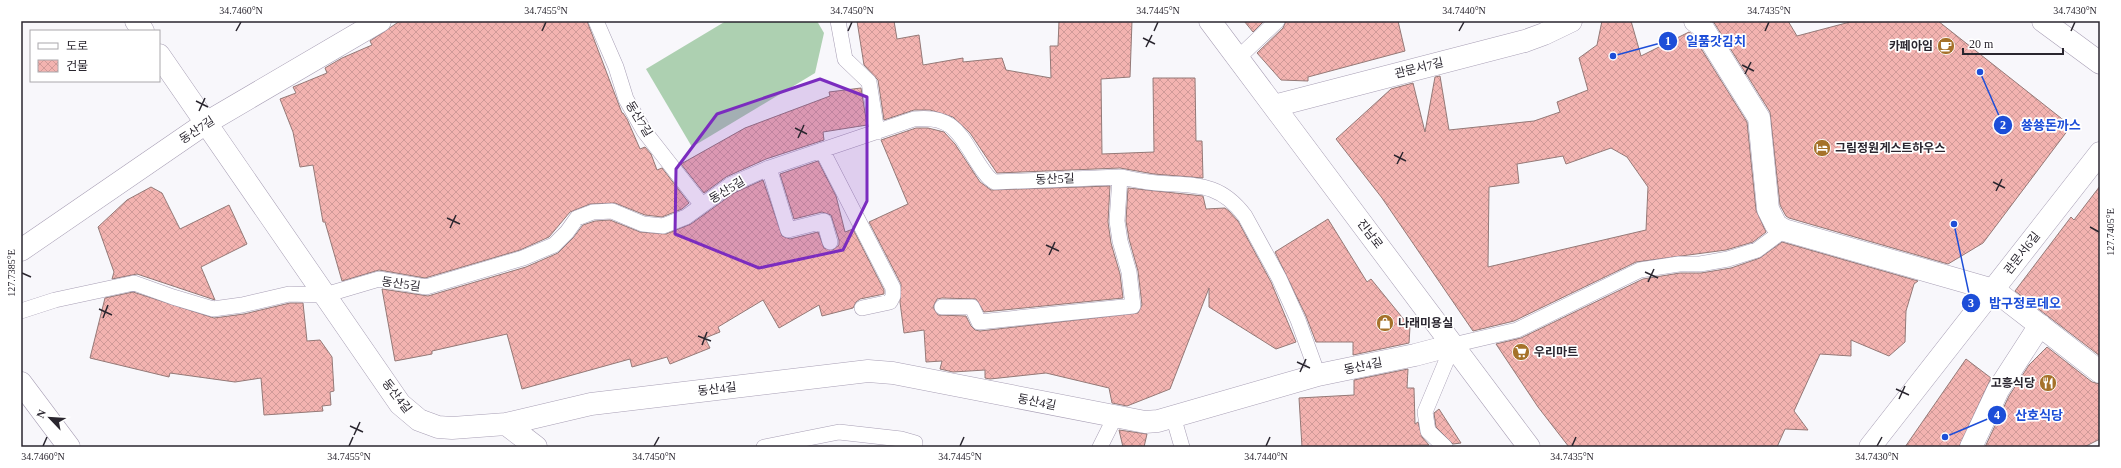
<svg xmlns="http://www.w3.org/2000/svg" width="2121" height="468" font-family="'Times New Roman','Noto Sans KR',serif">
	<defs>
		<pattern id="building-cross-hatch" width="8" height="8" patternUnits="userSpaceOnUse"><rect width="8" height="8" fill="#f3b3b0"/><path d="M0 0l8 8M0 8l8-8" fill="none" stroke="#d09a98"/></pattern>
	</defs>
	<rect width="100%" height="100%" fill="#f8f7fb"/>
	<path fill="#add0b1" d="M726,21h91l7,12 -9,40 -123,74 -46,-78z"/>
	<path fill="url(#building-cross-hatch)" stroke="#947977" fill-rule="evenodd" d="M400,21h187l35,92h1l4,6 13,30 5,-2 6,7 6,16 5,-2 27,35 -7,6 -20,8 -17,-2 -30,-12 -25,1 -20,8 -21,25 -29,13 -95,28 -46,-8 -37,11 -17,-59h-2l-10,-57 -13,2 -7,-35 -13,-33 16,-6 -3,-6 34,-14 -2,-5 17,-10 30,-13 -2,-4z
		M857,21h37l3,18 22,-4 4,30 40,-7v4l39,-4 4,12 45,8 -1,-32h8l1,-25h73l-2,56 -29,2 1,75 52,-2 -1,-74h42l1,63h6l1,37 -49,-4 -34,-6 -123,5 -27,-40 -17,-16 -23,-7h-16l-30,10 -6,-40 -14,-15z
		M1244,21h20l-11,11z
		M1286,21h112l7,30 -97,26v4l-27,-1 -24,-27 26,-25z
		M1602,21h29l10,35 48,-24 3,2 55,88 9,88 10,22 -13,10 -27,8 -90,12 -122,59 -41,10 -91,-133 -46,-59 55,-50 22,-6 12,49 10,-55 5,-1 9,54 85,-9 26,-9 -3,-10 31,-12 -9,-32 18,-13zM1611,148l16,9 21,30 -2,43 -158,37 1,-80 30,-4 -2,-19 46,-8 3,8z
		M1713,21h75l9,15 53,-14 88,-1 133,105 -88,117 -35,21 -159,-46 -3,-2 -6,-11 -10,-93z
		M861,88l6,37 -44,7 1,8 -58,19 -40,18 -22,16 -23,-29 64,-36 85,-32 -1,-4z
		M916,128h12l16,4 11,12 25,38 11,8 119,-4 -2,36 3,21 9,31 3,24 -139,14 -8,-13 -34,-1 -5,1 -4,8 5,8 28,1 5,10 4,4 5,1 158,-18 4,-8 -4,-34 -9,-32 -3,-18 2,-33 75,8 3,13 19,-1 4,3 9,10 33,61 25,60 -20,7 -67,-42v-19l-39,101 -43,17 -15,-3 -3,-15 -63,-15 -56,6 -5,-1v-8l-32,2 -13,-3 2,-8 -16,1 -2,-32 -20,3 -4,-31 1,-18 -32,-62 39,-18 -27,-64z
		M818,161l18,35 9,36 8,-3 31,61v4l-24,5 -4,3 -3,6 -31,8 -3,-11 -40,23 -16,-28 -45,27 2,5 -15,6 5,10 -40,16 -3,-7 -35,10 -2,-8 -108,30 -15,-55 -75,17v3l-37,7 -13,-72 46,7 98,-29 32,-14 15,-15 10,-13 12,-4 15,-1 30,12 26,2 25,-10 43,-31 29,-13 19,56 8,3 28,-7 6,16 9,2 6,-5v-5l-8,-25 -9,-3 -28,7 -14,-45z
		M2100,186v170l-85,-65 56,-74 3,3z
		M151,187l11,6 18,36 49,-24 18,39 -46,23 14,33 -78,-26 -25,5 2,-7 -16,-45 29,-27z
		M1328,219l39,63 4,-3 39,48 -1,16 -56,12v-13h-37l-10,-26 -31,-64z
		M1782,242l136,39 -4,3 -8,27 -1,31 -16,14 -38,-16v16l-31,-2 -26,57 14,19 -23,-1 -8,18h-208l-31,-40 -42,-63 25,-6 122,-59 37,-6h21l30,-5 29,-10z
		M133,292l81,26 30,-4 46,-11h13l4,38 13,-1 12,17 2,34 -4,1 1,13 -9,1 1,5 -59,4 -3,-37 -26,4 -65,-9 -1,4 -79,-19 15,-60z
		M2047,347l45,35 8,2v55l-16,8h-99l24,-51 20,-31z
		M1966,359l25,19 -32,69h-54z
		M1408,369l-1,19h7l1,36 3,-2 4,15 7,8 -127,2 -3,-49 55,-3v-15z
		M1439,409l22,34 -8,1 -17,-17 -2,-14z
		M1119,430l28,4 -3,13h-21z"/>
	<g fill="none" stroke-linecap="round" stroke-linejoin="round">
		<defs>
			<path id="lane" d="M596,21l20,46 10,32 18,32 58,74
				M838,21l7,38 24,23 8,50
				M1238,58l39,-37
				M822,150l71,138v8l-3,6 -28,6
				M769,168l19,62 36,-9 6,21
				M942,307h30l7,15 154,-16 -4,-34 -9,-31 -3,-20 3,-44c12,2 25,5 37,6 37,3 62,-2 88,33l34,62 19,42 20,55
				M21,311l34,-11 79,-17 39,14 40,12 29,-4 47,-11 36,1 54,-16 47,8 97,-29 31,-13 13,-13 10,-14 16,-6 19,-1 31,13 20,2 23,-9 44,-32 39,-17 145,-49c43,-5 47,20 68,50 4,5 6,10 13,13l125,-5
				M1173,416l9,31
				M764,447l75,-15 62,7 14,4v4
				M1100,447l15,-30
				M1445,447l-17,-16 -3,-19 28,-67 64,-15 123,-60 39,-6h21l28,-5 29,-9 27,-20"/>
			<path id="street" d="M136,21l7,10
				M1210,21l319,426
				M1695,21l6,4 58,93 9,91 8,16 8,5 210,60 106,82
				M159,55l241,349 19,16 19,7 14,1 54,-4 85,-20 277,-33 25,2 252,49 13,-1 160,-46 97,-20 38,-10
				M1274,106l251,-65 19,-7 27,-13
				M21,250l185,-127 174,-102
				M21,383l48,64
				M506,424l30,23
				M1870,447l230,-294
				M1971,447l27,-57 42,-65"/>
			<path id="secondary" d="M2043,21l57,42"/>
		</defs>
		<use href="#lane" stroke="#a89fb5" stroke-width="16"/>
		<use href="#street" stroke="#a89fb5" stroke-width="23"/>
		<use href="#secondary" stroke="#a89fb5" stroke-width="23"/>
		<use href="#lane" stroke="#fff" stroke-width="15"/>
		<use href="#street" stroke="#fff" stroke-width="22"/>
		<use href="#secondary" stroke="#fff" stroke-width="22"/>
	</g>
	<path fill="#7b2cbf" fill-opacity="0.2" stroke="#7b2cbf" stroke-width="3" stroke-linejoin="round" d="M820,79l47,18v104l-24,49 -84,18 -84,-34 1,-65 41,-55z"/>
	<path fill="none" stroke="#2a262f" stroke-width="1.5" d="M236,31l5,-9M542,31l4,-9M848,31l4,-9M1154,31l4,-9M1459,31l5,-9M1765,31l4,-9M2071,31l4,-9M1143,38l12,6M1146,47l6,-12M1742,65l12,6M1745,74l6,-12M196,101l12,6M199,111l6,-13M795,128l12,6M798,138l6,-13M1394,155l12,6M1397,164l6,-12M1993,182l12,6M1996,191l6,-12M447,218l13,6M2090,227l9,5M450,228l6,-13M1046,245l13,6M1049,255l6,-13M1645,272l13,6M22,273l9,4M1648,282l6,-13M99,309l13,6M103,318l5,-13M698,336l13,5M702,345l5,-13M1297,362l13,6M1300,372l6,-13M1896,389l13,6M1899,399l6,-13M350,426l13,6M354,435l6,-13M43,446l4,-9M349,446l4,-9M654,446l5,-9M960,446l4,-9M1266,446l4,-9M1572,446l4,-9M1877,446l5,-9"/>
	<defs>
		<symbol id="cafe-disc" viewBox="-11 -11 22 22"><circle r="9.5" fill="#a5722a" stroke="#fff"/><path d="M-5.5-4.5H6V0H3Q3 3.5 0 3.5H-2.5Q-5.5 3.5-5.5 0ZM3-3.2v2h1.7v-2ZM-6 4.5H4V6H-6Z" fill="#fff"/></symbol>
		<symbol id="hotel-disc" viewBox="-11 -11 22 22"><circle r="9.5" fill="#a5722a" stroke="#fff"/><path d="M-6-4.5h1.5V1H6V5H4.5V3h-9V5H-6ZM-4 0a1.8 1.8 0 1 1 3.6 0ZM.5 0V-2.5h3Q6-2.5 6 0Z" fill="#fff"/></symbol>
		<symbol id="shop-disc" viewBox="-11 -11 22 22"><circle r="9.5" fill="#a5722a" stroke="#fff"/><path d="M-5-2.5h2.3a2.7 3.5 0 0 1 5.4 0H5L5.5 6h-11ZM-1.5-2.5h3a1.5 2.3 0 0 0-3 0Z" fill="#fff"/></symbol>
		<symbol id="supermarket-disc" viewBox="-11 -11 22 22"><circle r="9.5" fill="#a5722a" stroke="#fff"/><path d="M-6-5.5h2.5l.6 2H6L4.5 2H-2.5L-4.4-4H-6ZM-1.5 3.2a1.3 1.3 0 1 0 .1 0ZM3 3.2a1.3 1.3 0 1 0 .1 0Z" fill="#fff"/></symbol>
		<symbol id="restaurant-disc" viewBox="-11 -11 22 22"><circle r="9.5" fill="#a5722a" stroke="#fff"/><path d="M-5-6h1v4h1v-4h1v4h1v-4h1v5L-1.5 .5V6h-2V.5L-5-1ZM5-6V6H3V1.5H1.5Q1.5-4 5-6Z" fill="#fff"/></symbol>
	</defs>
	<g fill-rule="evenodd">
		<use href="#cafe-disc" x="1936" y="36" width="20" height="20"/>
		<use href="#hotel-disc" x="1812" y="138" width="20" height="20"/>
		<use href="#shop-disc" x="1375" y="313" width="20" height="20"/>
		<use href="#supermarket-disc" x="1511" y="342" width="20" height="20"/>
		<use href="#restaurant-disc" x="2038" y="373" width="20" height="20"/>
	</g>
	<g text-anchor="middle" stroke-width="3.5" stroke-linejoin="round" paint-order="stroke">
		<g font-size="12" font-weight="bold" fill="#2a262f" stroke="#fff" text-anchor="start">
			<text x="1933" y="50" text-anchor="end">카페아임</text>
			<text x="1835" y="152">그림정원게스트하우스</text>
			<text x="1398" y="327">나래미용실</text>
			<text x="1534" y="356">우리마트</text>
			<text x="2035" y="387" text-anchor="end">고흥식당</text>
		</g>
		<g font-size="12" fill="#2a262f" stroke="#fff">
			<text transform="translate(1419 68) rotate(-14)" y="4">관문서7길</text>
			<text transform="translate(639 119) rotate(59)" y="4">동산7길</text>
			<text transform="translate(197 130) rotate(-33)" y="4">동산7길</text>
			<text transform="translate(1055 179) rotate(-2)" y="4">동산5길</text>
			<text transform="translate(727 190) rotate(-31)" y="4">동산5길</text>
			<text transform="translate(1370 234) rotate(53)" y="4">진남로</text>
			<text transform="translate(2022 253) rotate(-52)" y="4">관문서6길</text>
			<text transform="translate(401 284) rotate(8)" y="4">동산5길</text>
			<text transform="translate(1363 366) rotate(-12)" y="4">동산4길</text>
			<text transform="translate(717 389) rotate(-7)" y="4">동산4길</text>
			<text transform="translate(397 396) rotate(52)" y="4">동산4길</text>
			<text transform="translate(1037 402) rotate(11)" y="4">동산4길</text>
		</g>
	</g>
	<path fill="none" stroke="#1d4ed8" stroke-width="1.5" d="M1613 56L1668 41M1980 72L2003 125M1954 224L1971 303M1945 437L1997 415"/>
	<g fill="#1d4ed8" stroke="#fff" stroke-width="1.5">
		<circle cx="1613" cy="56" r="4"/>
		<circle cx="1980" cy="72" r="4"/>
		<circle cx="1954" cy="224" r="4"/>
		<circle cx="1945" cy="437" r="4"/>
		<circle cx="1668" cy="41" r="10"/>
		<circle cx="2003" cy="125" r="10"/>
		<circle cx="1971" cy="303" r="10"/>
		<circle cx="1997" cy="415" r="10"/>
	</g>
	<g font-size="12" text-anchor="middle" font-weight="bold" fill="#fff">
		<text x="1668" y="45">1</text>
		<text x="2003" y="129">2</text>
		<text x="1971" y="307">3</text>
		<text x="1997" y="419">4</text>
	</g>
	<g font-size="13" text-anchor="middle" font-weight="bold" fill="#1d4ed8" stroke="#fff" stroke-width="3.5" stroke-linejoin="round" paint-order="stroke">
		<text x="1716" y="46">일품갓김치</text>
		<text x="2051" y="130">쑝쑝돈까스</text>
		<text x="2025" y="308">밥구정로데오</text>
		<text x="2039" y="420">산호식당</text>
	</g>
	<rect width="2121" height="468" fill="none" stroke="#ffffff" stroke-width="44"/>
	<rect x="30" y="30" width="130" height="52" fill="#ffffff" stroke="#aaa8ac"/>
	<rect x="38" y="43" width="20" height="6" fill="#ffffff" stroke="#aaa8ac"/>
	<text x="66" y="50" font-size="12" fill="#2a262f">도로</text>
	<rect x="38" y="60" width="20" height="12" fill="url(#building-cross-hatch)" stroke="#aaa8ac"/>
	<text x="66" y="70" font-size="12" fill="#2a262f">건물</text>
	<g transform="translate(50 418) rotate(295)" stroke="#ffffff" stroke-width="3" paint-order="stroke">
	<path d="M0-3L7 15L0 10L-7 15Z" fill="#2a262f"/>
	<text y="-6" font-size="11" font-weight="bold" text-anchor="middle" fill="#2a262f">N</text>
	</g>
	<path d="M1963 48v6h100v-6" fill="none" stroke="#2a262f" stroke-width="2"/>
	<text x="1969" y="48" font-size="12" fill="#2a262f" stroke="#ffffff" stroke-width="3" paint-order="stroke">20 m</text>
	<rect x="22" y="22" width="2077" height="424" fill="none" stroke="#2a262f" stroke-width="1.5"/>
	<g font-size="10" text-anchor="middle" fill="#2a262f">
		<text x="241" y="14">34.7460°N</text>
		<text x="546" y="14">34.7455°N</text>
		<text x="852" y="14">34.7450°N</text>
		<text x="1158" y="14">34.7445°N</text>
		<text x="1464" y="14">34.7440°N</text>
		<text x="1769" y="14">34.7435°N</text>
		<text x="2075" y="14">34.7430°N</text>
		<text transform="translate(2110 232) rotate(-90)" y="4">127.7405°E</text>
		<text transform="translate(11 273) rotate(-90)" y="4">127.7385°E</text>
		<text x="43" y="460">34.7460°N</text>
		<text x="349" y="460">34.7455°N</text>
		<text x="654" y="460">34.7450°N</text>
		<text x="960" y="460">34.7445°N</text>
		<text x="1266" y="460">34.7440°N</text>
		<text x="1572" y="460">34.7435°N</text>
		<text x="1877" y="460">34.7430°N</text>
	</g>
</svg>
